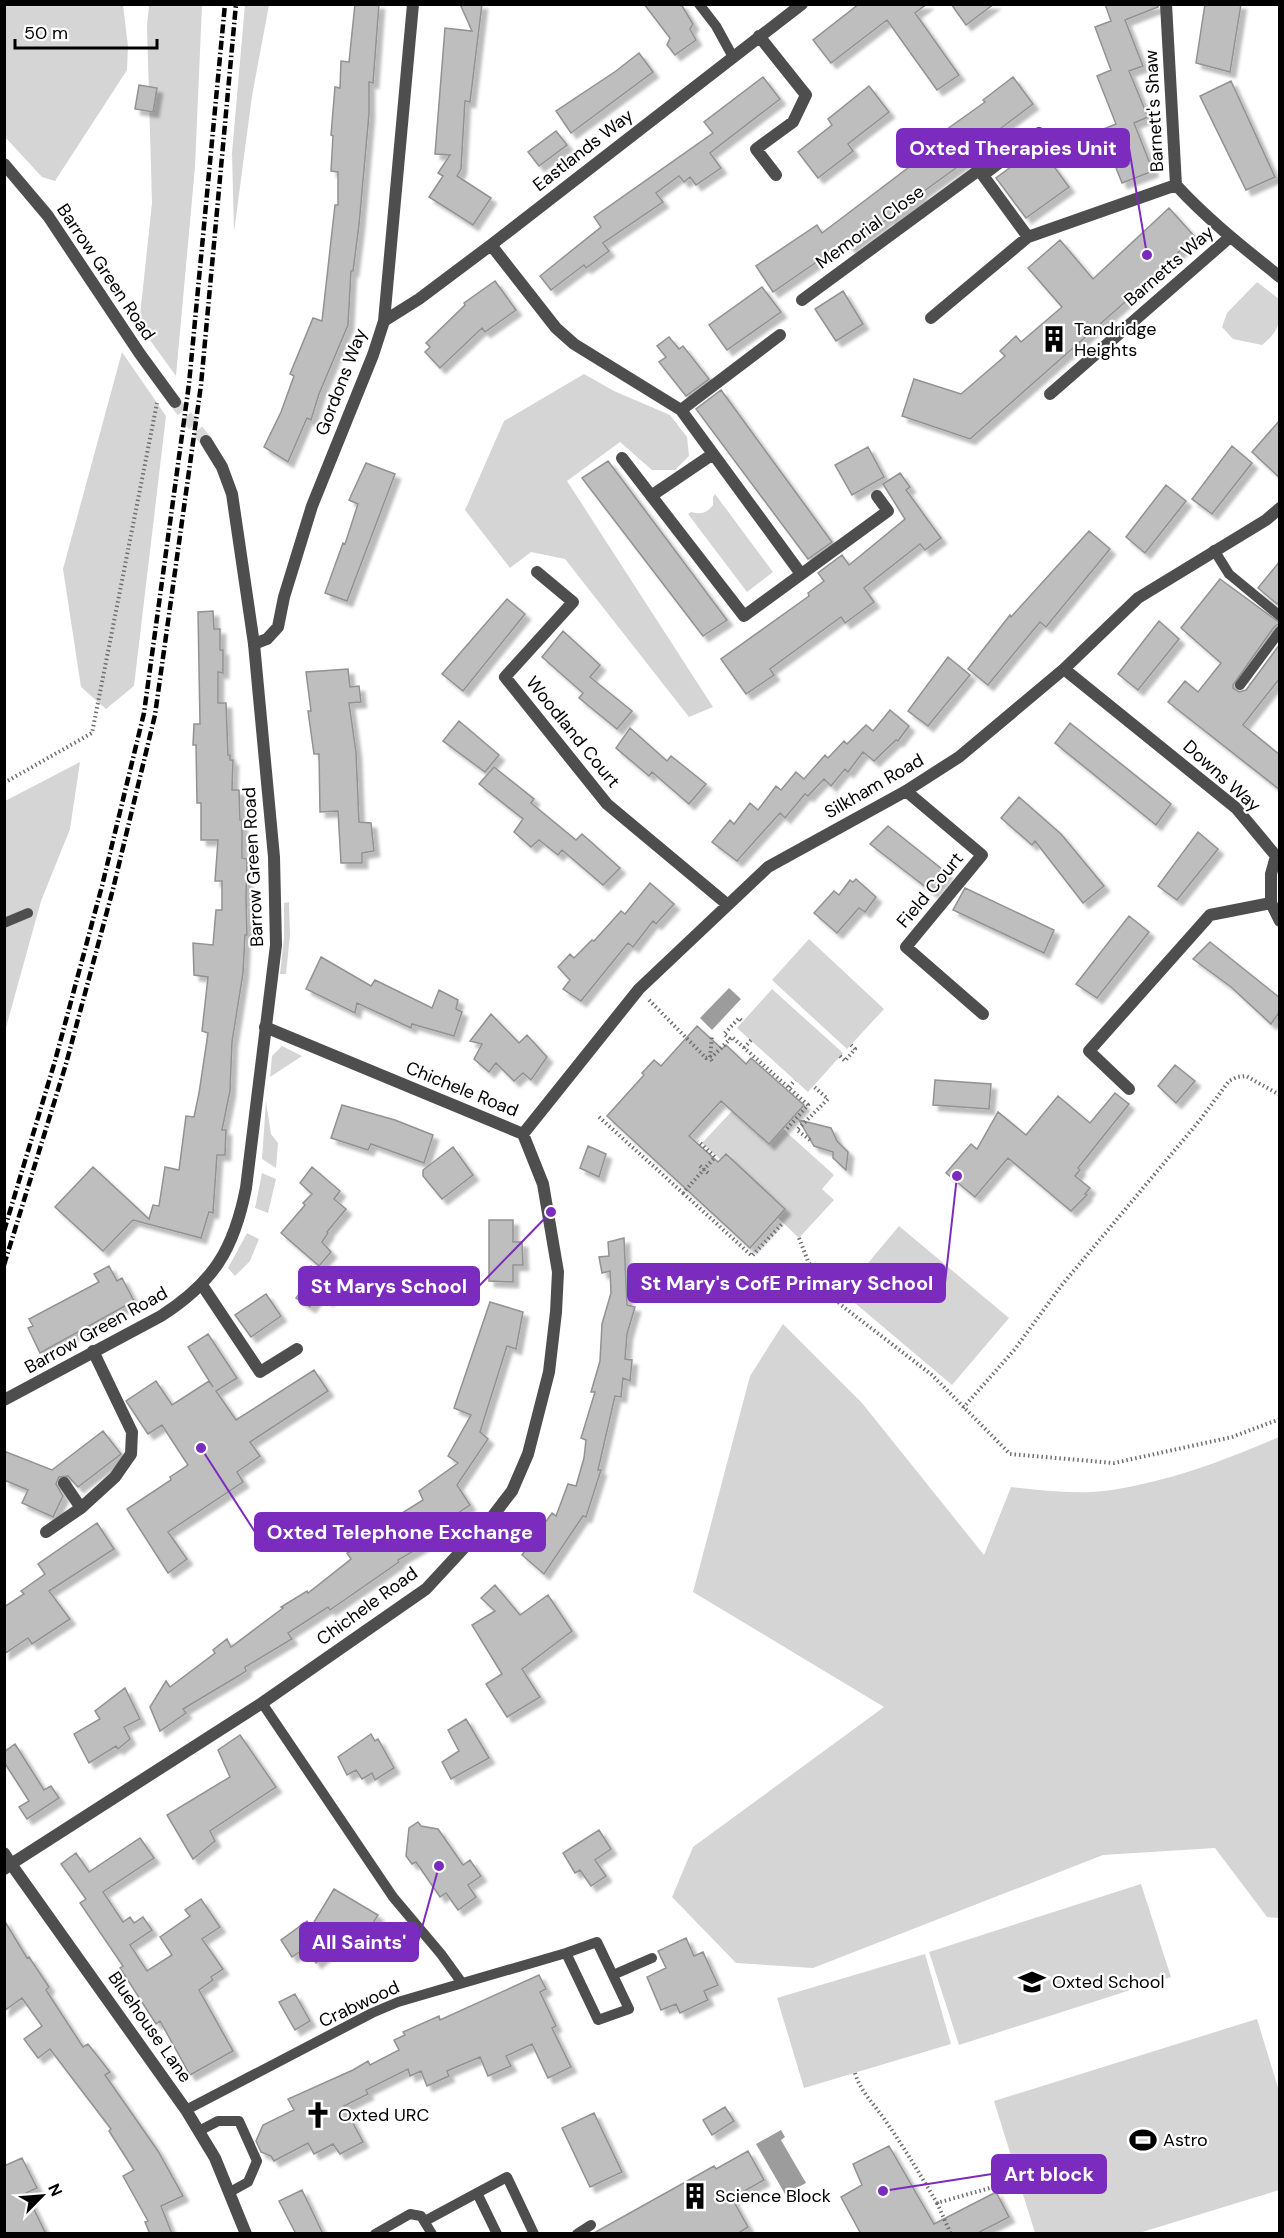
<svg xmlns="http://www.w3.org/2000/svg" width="1284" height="2238" font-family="'DM Sans',sans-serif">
	<defs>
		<filter id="shadow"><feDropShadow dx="5.5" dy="5.5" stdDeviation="1.5" flood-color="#0004"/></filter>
	</defs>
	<rect width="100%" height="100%" fill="#fff"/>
	<path fill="#d5d5d5" d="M5,4l118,1 5,41 -1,24 -72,111 -13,-4 -37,-40z
		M245,4l24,1 -17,91 -18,136 -2,-79z
		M149,5h53l-7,162 -19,209 -37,-51 13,-122 -5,-177z
		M1257,282l22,17c1,24 2,30 -17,46l-29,-6 -11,-12 5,-14z
		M122,352l44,64 -32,270 -28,23 -25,-22 -18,-118z
		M584,374l30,17 56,24 17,22 2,19 -14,14h-23l-32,-28 -53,39 146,226 -24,10 -124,-158 -34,-7 -21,16 -45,-58 39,-89z
		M715,494l58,78 -26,20 -59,-78 3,-2c10,3 16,1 22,-7v-8z
		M80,762l-10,67 -29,72 -36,130v-230z
		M289,902l1,33 -4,39h-6l4,-36v-35z
		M809,939l75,70 -37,40 -75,-69z
		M772,989l71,64 -35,39 -71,-64z
		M282,1046l20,10 -32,21 2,-21z
		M266,1101l5,33 7,9 -2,25 -14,-9z
		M732,1111l36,33 15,-15 51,46 -12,14 12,11 -35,38 -22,-21 8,-9 -59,-54 -6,5 -18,-16z
		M262,1173l14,6 -8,34 -13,-5z
		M899,1226l110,92 -57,67 -109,-92z
		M247,1233l12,6 -9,22 -15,15 -7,-8z
		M783,1324l79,79 122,152 27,-68c33,4 67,8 101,3 58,-9 114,-30 167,-53v481l-12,-1 -52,-69 -112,7 -290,113 -77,-5 -64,-66 21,-50 191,-140 -191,-115 57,-216z
		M1141,1884l30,93 -212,68 -30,-93z
		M925,1954l26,90 -147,44 -27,-90z
		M1257,2019l22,72v99l-140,43h-104l-41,-132z"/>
	<path fill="#9c9c9c" d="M729,988l12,11 -29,31 -12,-12z
		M781,2130l4,7 -4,3 25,43 -21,11 -29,-50z"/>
	<path fill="#bebebe" stroke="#929292" stroke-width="1.5" filter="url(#shadow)" d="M355,4h24l-6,79 -4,-1v32l-10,111 -6,46h-2l-3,54 -29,69 -8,26 -4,-2 -19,44 -24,-15 17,-35 13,-36 -4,-2 23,-56 9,3 13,-116h3v-33l-7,-1 2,-35 -2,-1 4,-48 5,1 1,-27 8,1z
		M460,4h22l-12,98 -5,-1 -4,68 -4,7 34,22 -18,27 -44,-28 14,-21 -5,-3 12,-18 -15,-1 10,-126 27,3z
		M644,4h37l12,20 -3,5 6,11 -21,15 -8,-10 3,-7z
		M859,4h68l-12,9 44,62 -22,15 -50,-70 -56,43 -18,-23z
		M951,4h43l-28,21z
		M1105,4h53v3l-33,13 18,46 -14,5 19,46 -14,6 19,48 -31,12 -21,-53 15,-6 -19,-48 14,-6 -16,-43 16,-6z
		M1205,4h36l-11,68 -34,-9z
		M639,53l14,19 -82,61 -15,-22 60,-40z
		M763,77l17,22 -70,54 11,15 -25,17 -6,-8 -6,5 -5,-6 -23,17 7,9 -60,41 6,8 -23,17 -2,-3 -33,25 -11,-14 61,-49 -7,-10 119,-84 -9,-11z
		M1013,77l20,27 -41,31 3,5 -75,54 1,2 -30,23 -2,-1 -39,29 -4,-5 -73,50 -17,-26 61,-41 5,8 91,-69 -5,-7 77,-55 -2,-2z
		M1231,81l44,96 -29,13 -46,-94z
		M139,85l18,3 -4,24 -18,-3z
		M869,86l20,26 -41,32 5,7 -35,27 -20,-26 34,-27 -4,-6z
		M556,131l11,14 -28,21 -11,-14z
		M1039,146l30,41 -43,31 -30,-40z
		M1169,208l26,29 -71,66 -154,136 -68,-23 12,-37 47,15 44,-38 -5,-5 16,-15 5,6 41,-35 -34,-39 32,-28 33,39z
		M495,281l21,29 -31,22 -3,-4 -42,40 -15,-16 5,-5 -4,-4 39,-38 -1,-2z
		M762,287l19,25 -54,38 -18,-25z
		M843,291l20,33 -27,17 -21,-32z
		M669,337l10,12 4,-3 26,33 -23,17 -27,-34 7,-5 -9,-11z
		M721,390l111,152 -24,17 -112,-150z
		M1280,420v58l-28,-26z
		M1232,446l20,17 -40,51 -20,-15z
		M868,447l16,30 -32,18 -17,-30z
		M608,461l119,159 -24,16 -121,-158z
		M366,463l29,11 -48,127 -22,-8 18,-50 2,1 13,-40 -9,-4z
		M900,473l10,14 -4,3 35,48 -16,12 -5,-6 -56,44 10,14 -29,21 -4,-6 -71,52 4,6 -28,19 -25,-35 88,-63 -1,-3 16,-12 -6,-8 24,-18 7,10 56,-46 -22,-35z
		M1166,485l20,16 -41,52 -19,-16z
		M1089,531l21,18 -64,78 -6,-5 -52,63 -20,-16 42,-54 1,2z
		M1280,561v40l-3,3 -19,-16z
		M1220,579l60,44 -6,4 -41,58v3l6,4 7,-2 34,-46v34l-37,47 37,30v35l-112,-88 17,-21 13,11 23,-29 -40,-35z
		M507,599l18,15 -62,77 -21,-17z
		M213,611l1,18h6v21h3v23l-5,-1v31h8l2,52h2v5h3l-1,30h7l1,30h2v38l5,1 -1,39 1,37h-2l-2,38 -11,69 -2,49 -8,39h4l-1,25h-8l-4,58 -4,-1 -8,26 -68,-18 -30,31 -48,-44 38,-40 56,52 4,-14 6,1 6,-39 14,3 7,-54 8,1 5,-24 9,-60 -6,-2 6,-54 -14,-2 -1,-32 20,2 3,-35h6v-29h-7l3,-41h-17v-37h-4l-1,-58h-3l1,-21h6l-2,-112z
		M1159,621l20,18 -41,51 -20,-16z
		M563,631l37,34 -10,12 42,34 -15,18 -38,-31 4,-5 -41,-36z
		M948,657l22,18 -42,51 -20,-15z
		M348,669l2,18 9,-1 2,16 -12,1 7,49 3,70 12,1 3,28 -12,2v10h-21l-3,-52 -18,1 -1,-58h-5l-6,-43h3l-5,-39z
		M890,710l19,16 -11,15 -2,-1 -22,21 -11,-9 -15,20 -3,-3 -14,17 -7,-7 -16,17 -3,-2 -20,24 -5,-5 -43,48 -25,-19 18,-22 4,4 16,-21 8,7 18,-24 5,4 15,-18 8,7 21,-24 3,3 16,-17 3,3 19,-19 7,6z
		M459,721l40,34 -14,17 -42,-31z
		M1070,723l101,81 -15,21 -101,-82z
		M630,728l37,33 4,-5 35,28 -17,20 -37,-32 -3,4 -33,-28z
		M494,767l40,32 -3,4 45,37 6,-6 38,34 -17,17 -41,-35 -4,5 -19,-15 -8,7 -17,-15 9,-13 -44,-35z
		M1019,797l42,37 43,52 -21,17 -48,-62 -3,4 -31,-27z
		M888,826l59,47 -15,19 -62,-48z
		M1198,832l20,17 -41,51 -19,-14z
		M856,879l20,18 -11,15 -6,-4 -22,25 -23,-20 20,-22 5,4 11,-15 3,2z
		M650,883l24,21 -18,20 -3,-3 -20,26 -5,-4 -47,58 -18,-12 7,-9 -12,-13 12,-13 4,4 18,-18 2,1 27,-30 4,3z
		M965,888l89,42 -10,23 -91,-43z
		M1129,916l20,16 -52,66 -21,-14z
		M1210,942l70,56v13l-9,13 -40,-37 -38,-28z
		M321,957l50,29 4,-6 57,28 7,-18 19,10 -2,9 6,3 -8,24 -42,-12 -1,4 -54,-25 -2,10 -49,-24z
		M491,1014l28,29 8,-8 20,22 -16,23 -8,-7 -9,8 -18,-18 -7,9 -15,-13 8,-15 -12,-3z
		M697,1026l25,23 4,-4 20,19 5,-6 53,47 -35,39 -48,-43 -32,35 29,26 8,-8 59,55 -35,39 -143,-132 37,-41 -2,-2 12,-13 7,6z
		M1175,1065l20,16 -19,22 -18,-17z
		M935,1080l56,4 -2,25 -56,-4z
		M1115,1093l14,11 -51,64 2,2 -5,6 15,12 -5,6 2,1 -16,16 -63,-53 -33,39 -29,-24 25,-29 6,5 21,-37 28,23 32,-39 32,27z
		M342,1105l53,15 38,15 -9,28 -53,-19 -3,6 -37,-12z
		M799,1120l32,8 6,13 11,11 -2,18 -13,-12v-6l-19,-6z
		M588,1146l18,8 -7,23 -19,-9z
		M453,1147l20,28 -31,24 -19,-23v-6z
		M312,1167l28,24 -6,8 12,10 -19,23 1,1 -6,9 9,10 -12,14 -38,-33 24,-28 -2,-2 9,-9 -12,-11z
		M489,1220h24v22h9l1,23h-10v17l-24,-1z
		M624,1238l3,67 8,2 -8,27 -2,25 7,1 -2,21 -7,-3 -2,19 -6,-1 -17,74h3l-15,47 -3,-1 -39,58 -22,-19 30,-42 4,3 12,-32 8,2 8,-28 2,-18 -5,-2 14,-46h-4l9,-31 2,-37 9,-31 -1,-22 -8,2 -3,-16 10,-1 -1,-14z
		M109,1266l8,15 5,-3 12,23 -94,52 -12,-25 5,-2 -4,-7 70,-37 -5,-8z
		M311,1266l26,22 -9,13 -8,-7 -10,13 -14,-9 9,-12 -5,-6z
		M266,1294l15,22 -30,21 -16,-22z
		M490,1302l33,10 -7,37 -9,-3 -27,86 8,7 -31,46 13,20 -36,24 5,7 -41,24 1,2 -69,48 -2,-3 -40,26 4,6 -47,28 1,4 -6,4 -57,34 3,4 -26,18 -10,-24 16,-26 4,6 45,-34 -2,-3 14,-11 4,8 52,-39 -2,-1 26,-16 1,2 43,-34 -4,-6 44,-20 -5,-10 37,-23 -4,-9 39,-28 -10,-7 23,-41 -17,-7z
		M208,1334l29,44 -21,13 20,29 78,-50 14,21 -78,51 10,14 -23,16 6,10 -75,50 19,27 -19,14 -41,-64 44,-29 -1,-3 18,-12 -26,-40 -14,9 -22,-33 30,-20 16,24 37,-24 4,6 -25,-40z
		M103,1431l18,23 -43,33 -10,-11 -9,1 -3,7 7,12 -10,21 -31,-14 6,-13 -24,-10v-29l48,19z
		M97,1523l17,26 -65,42 21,28 -38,25 -4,-6 -24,16v-47l20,-13 -3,-3 24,-17 -7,-10z
		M495,1585l25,30 28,-20 24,36 -50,38 18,28 -33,20 -21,-33 16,-10 -30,-49 23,-14 -14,-13z
		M125,1688l15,31 -16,8 6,12 -12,10 -2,-3 -27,17 -15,-29 26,-15 -5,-8z
		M466,1719l23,39 -38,21 -9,-17 17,-11 -11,-21z
		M371,1734l4,7 3,-2 16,29 -19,12 -3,-7 -10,6 -6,-9 -9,5 -9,-18z
		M240,1735l36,52 -66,44 5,10 -22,18 -26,-44 63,-38 -12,-27z
		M15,1744l29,46 7,-4 8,12 -32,21 -8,-12 10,-6 -25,-39v-10z
		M418,1822l3,4 17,3 25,36 7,-5 11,16 -13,9 8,12 -18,13 -12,-17 -6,4 -24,-35 -4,2 -6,-8 3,-28z
		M599,1830l12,19 -16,11 11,16 -15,10 -11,-16 -5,3 -12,-20z
		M140,1838l14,20 -51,34 20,30 7,-5 4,6 9,-6 9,13 -22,15 17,26 25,-16 -12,-18 30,-21 -5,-6 16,-11 19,28 -18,12 21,30 -12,8 2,3 -14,10 34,61 -43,24 -30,-54 -4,3 -36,-56 3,-2 -43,-63 6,-4 -25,-35 15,-11 13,19z
		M334,1889l44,26 -18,30 -13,-8 -31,26 -11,-15 -13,9 -11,-17 26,-19 4,6z
		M4,1920l23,38 2,-1 20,30 -3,3 37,57 5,-3 22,28 -5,3 53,76 25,45 -22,10 11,28h-22l-5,-12 3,-1 -25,-45 11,-6 -25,-39 2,-2 -61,-80 -12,9 -14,-19 18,-13 -20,-28 -18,13z
		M686,1938l8,18 9,-4 15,33 -14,6 4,9 -28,13 -4,-9 -15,6 -14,-33 19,-9 -8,-17z
		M539,1975l7,14 -6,3 16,34 -4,2 19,39 -23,11 -16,-34 -26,12 5,10 -23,10 -8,-19 -33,14 2,5 -22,10 -6,-15 -11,5 -2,-7 -42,21 2,4 -24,12 19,36 -23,12 -7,-10 -19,10 -6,-11 -34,18 -3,-5 -10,-4 -5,-11 7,-16 31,-15 -6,-11 65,-29 15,-9 2,4 29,-15 -5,-10 11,-5 -2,-3 36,-16 1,4z
		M295,1994l15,27 -15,9 -16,-28z
		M725,2107l9,14 -22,14 -9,-15z
		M594,2113l28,59 -32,15 -28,-59z
		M889,2146l45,78 62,-32 13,25 -33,17h-115l-20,-37 21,-12 -9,-21z
		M748,2151l16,29 -32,18 16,29 -11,7h-145l122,-68 2,3z
		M22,2158l15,30 -11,5 20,41h-42v-68z
		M302,2190l21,44h-27l-17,-33z"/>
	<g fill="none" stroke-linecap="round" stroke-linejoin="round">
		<path stroke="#d9d9d9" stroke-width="12" stroke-dasharray="12 6" stroke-linecap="butt" d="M175,402l31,39"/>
		<path stroke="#707070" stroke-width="4" stroke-dasharray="1.5 3" stroke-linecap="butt" d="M4,783l88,-50 65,-330
			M649,1000l57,58 7,-2 19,-19 76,68 -23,26
			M730,1039l-6,-5 15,-16 4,4
			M744,1048l7,-8
			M840,1056l5,5 10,-12 -4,-4
			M712,1061l-2,-3 2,-23
			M789,1087l6,-7
			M599,1117l84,76 32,-36 -17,-16
			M810,1140l-13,-10 31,-31 -15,-13
			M700,1166l8,7
			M683,1193l69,63 31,-33
			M799,1238l9,23 10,19 23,25 91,70 78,79 104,9 118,-26 48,-18
			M963,1408l52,-59 46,-63 139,-166 29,-39 8,-4 9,-1 34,19
			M855,2073c6,20 21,33 32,50 18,26 34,53 50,80l81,-23
			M937,2203l14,31"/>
		<path stroke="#4e4e4e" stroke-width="10" d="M699,4l17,22 17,31
			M1214,550l15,24 51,42
			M1240,685l40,-54
			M4,923l24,-10
			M262,1703l131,194 48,57 21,29
			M597,1942l32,67 -31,11 -32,-67z
			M613,1975l39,-17
			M186,2110l186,-97 26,-11 168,-49
			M199,2131l19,-10h21l18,40 -9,21 -18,10
			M477,2193l30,-16 27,57
			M425,2221l52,-28 20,41
			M375,2234l35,-20 11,2 11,18
			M577,2234l14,-9"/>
		<path stroke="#4e4e4e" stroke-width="12" d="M1166,4l10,181c31,34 68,63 104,92
			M759,36l47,59 -13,27 -37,27 20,26
			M983,175l56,-42
			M491,245l65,83 18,16 107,66 120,164
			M802,300l177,-130 49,67
			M931,318l97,-81 148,-52
			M384,321l35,-22 72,-54 311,-241
			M1050,394l180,-157
			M681,410l99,-75
			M622,458l122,158 144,-105 -11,-15
			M651,496l62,-42
			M537,572l36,30 -68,75 102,127 121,101
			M254,644l13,-5 11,-12 6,-30 28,-91 61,-151 11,-34 29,-317
			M1064,669l172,139 40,48
			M906,791l76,64 -76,92 77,67
			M1271,903l9,18
			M1129,1089l-40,-38 121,-136 61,-12v-29l5,-18
			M523,1134l116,-145 129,-122 138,-76 53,-34 105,-88 74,-71 128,-78 14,-12
			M202,1285l58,87 37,-23
			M64,1483l17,25
			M46,1532l35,-24 34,-31 16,-23 1,-22 -39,-81
			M246,2234l-31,-76 -29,-48 -175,-246 251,-161 164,-114 63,-68 23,-30 16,-37 21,-82 7,-60 2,-40 -15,-88 -20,-50 -258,-107"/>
		<path stroke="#4e4e4e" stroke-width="12" d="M4,164l44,52 92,138 35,48
			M4,1400l157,-84c53,-34 73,-67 85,-128l30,-243 -2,-88 -20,-213 -22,-150 -10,-27 -16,-26
			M4,1853l7,11 -7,5"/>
		<path stroke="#000" stroke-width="4.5" stroke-dasharray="9 3 1.5 3" stroke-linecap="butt" d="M4,1231l51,-170 47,-175 42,-173 45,-329 36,-380
			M4,1265l62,-201 47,-175 42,-174 46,-330 35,-381"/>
	</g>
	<defs>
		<symbol id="building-bare" viewBox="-9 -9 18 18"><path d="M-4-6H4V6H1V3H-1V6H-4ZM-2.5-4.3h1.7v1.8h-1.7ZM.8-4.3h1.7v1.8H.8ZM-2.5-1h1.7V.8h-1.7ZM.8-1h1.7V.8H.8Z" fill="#000" stroke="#fff" stroke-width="2.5" paint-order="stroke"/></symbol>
		<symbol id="school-bare" viewBox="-9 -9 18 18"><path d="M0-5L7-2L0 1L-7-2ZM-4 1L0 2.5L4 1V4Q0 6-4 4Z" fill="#000" stroke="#fff" stroke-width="2.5" paint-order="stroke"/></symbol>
		<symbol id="church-bare" viewBox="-9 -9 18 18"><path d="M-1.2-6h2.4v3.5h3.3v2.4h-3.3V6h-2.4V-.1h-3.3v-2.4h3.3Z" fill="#000" stroke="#fff" stroke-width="2.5" paint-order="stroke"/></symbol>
		<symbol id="stadium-bare" viewBox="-9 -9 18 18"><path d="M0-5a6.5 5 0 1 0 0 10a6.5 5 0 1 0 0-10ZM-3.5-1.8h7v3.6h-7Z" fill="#000" stroke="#fff" stroke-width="2.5" paint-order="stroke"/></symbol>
	</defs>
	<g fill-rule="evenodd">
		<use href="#building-bare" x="1035" y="320" width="38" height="38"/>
		<use href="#school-bare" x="1013" y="1963" width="38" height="38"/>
		<use href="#church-bare" x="299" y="2096" width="38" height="38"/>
		<use href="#stadium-bare" x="1124" y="2121" width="38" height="38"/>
		<use href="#building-bare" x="676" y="2177" width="38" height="38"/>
	</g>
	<g text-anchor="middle" stroke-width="4.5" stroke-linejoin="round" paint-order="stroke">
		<g font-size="18" fill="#000" stroke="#fff">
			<text transform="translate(1154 111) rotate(-93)" y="6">Barnett's Shaw</text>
			<text transform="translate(583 150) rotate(-38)" y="6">Eastlands Way</text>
			<text transform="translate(870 227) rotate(-36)" y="6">Memorial Close</text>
			<text transform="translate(1169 266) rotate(-41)" y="6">Barnetts Way</text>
			<text transform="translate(106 272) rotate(56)" y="6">Barrow Green Road</text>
			<text transform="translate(341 382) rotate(-69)" y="6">Gordons Way</text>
			<text transform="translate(573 732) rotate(51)" y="6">Woodland Court</text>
			<text transform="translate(1222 776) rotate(42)" y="6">Downs Way</text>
			<text transform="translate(874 786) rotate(-30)" y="6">Silkham Road</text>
			<text transform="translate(253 867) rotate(-93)" y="6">Barrow Green Road</text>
			<text transform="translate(930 890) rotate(-50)" y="6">Field Court</text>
			<text transform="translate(462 1089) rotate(22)" y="6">Chichele Road</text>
			<text transform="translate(96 1330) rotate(-29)" y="6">Barrow Green Road</text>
			<text transform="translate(367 1606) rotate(-36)" y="6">Chichele Road</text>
			<text transform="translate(359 2004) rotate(-25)" y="6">Crabwood</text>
			<text transform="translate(150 2027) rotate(55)" y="6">Bluehouse Lane</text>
		</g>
		<g font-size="18" fill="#000" stroke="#fff" text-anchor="start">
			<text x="1074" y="335">Tandridge<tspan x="1074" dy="21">Heights</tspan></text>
			<text x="1052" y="1988">Oxted School</text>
			<text x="338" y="2121">Oxted URC</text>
			<text x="1163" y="2146">Astro</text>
			<text x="715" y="2202">Science Block</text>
		</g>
	</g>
	<path fill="none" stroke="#7b2cbf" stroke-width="2" d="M1147 255L1129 148M957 1176L945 1283M551 1212L479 1286M201 1448L255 1532M439 1866L418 1942M883 2191L992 2174"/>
	<g fill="#7b2cbf" stroke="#fff" stroke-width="2">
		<circle cx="1147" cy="255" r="6"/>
		<circle cx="957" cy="1176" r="6"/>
		<circle cx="551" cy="1212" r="6"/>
		<circle cx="201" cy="1448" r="6"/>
		<circle cx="439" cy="1866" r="6"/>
		<circle cx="883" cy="2191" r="6"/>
	</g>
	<g fill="#7b2cbf" stroke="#7b2cbf" stroke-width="2">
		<rect x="897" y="129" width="232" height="38" rx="6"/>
		<rect x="628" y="1264" width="317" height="38" rx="6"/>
		<rect x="299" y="1267" width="180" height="38" rx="6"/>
		<rect x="255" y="1513" width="290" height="38" rx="6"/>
		<rect x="300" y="1923" width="118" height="38" rx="6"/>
		<rect x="992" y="2155" width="114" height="38" rx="6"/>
	</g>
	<g font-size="20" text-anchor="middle" font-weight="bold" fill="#fff">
		<text x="1013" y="155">Oxted Therapies Unit</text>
		<text x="787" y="1290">St Mary's CofE Primary School</text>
		<text x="389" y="1293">St Marys School</text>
		<text x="400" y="1539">Oxted Telephone Exchange</text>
		<text x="359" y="1949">All Saints'</text>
		<text x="1049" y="2181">Art block</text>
	</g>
	<rect width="1284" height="2238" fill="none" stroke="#000000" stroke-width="12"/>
	<g transform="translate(42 2196) rotate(65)" stroke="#ffffff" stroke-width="4.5" paint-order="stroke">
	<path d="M0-4.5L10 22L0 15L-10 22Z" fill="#000000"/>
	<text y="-9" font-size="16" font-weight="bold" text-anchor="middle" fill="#000000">N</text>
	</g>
	<path d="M15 39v9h142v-9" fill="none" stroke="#000000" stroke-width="3"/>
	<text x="24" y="39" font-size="18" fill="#000000" stroke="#ffffff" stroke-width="4.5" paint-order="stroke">50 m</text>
</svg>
